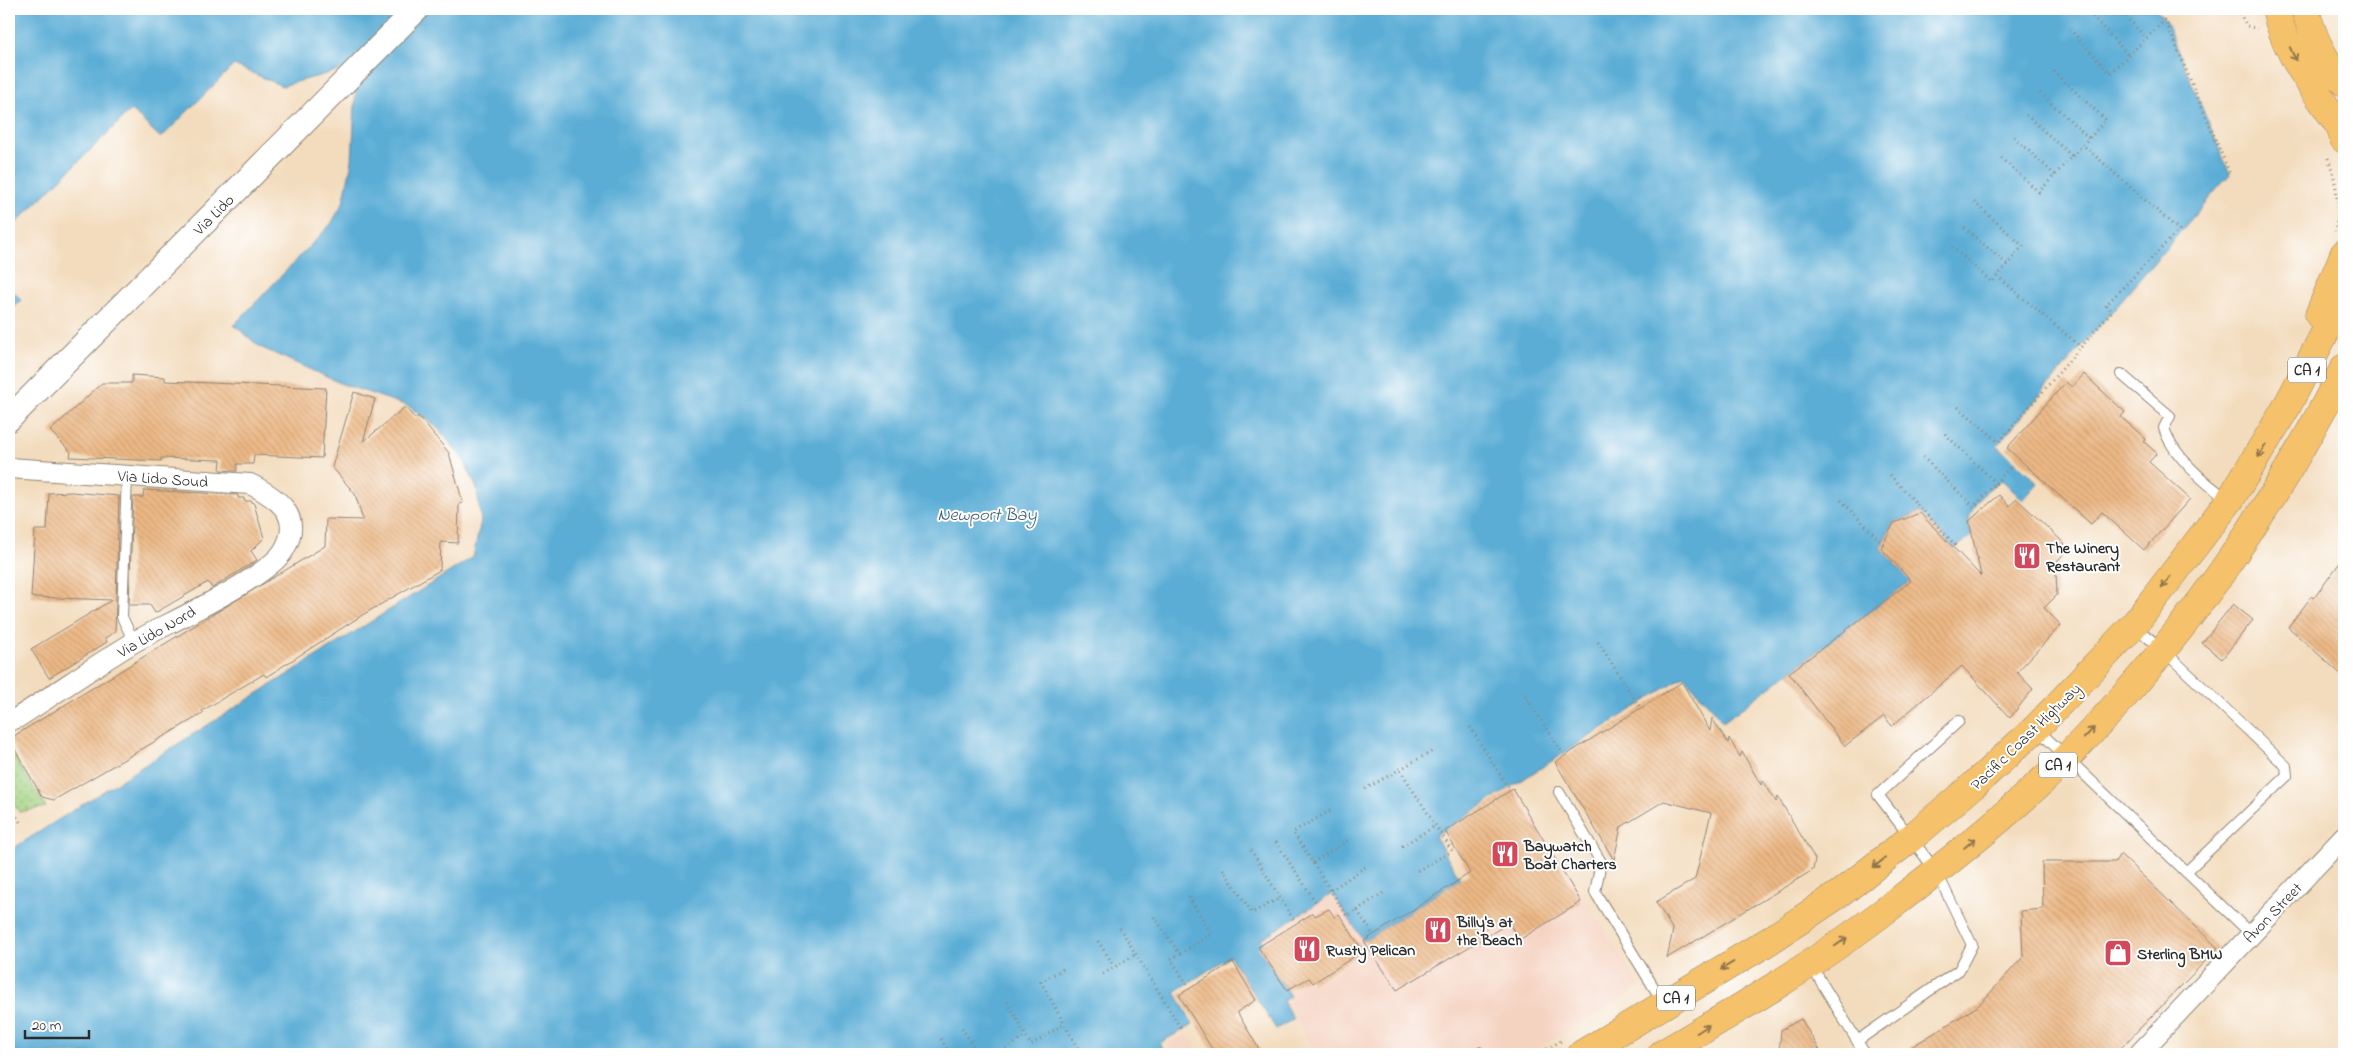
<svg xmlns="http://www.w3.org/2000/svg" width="2353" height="1063" font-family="'Indie Flower',sans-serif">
	<defs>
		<pattern id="grass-dots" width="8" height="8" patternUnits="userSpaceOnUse" patternTransform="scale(1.25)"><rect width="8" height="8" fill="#a2d17f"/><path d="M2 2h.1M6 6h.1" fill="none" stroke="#84aa68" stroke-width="1.8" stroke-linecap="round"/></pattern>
		<pattern id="building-back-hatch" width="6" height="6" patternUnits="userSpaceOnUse" patternTransform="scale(1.25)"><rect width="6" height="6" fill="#ecb885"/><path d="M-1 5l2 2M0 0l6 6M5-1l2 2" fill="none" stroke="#cb9e73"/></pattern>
	</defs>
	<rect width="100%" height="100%" fill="#fff"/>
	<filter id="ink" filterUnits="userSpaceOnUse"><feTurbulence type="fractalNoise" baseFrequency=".02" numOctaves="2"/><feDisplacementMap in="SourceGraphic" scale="10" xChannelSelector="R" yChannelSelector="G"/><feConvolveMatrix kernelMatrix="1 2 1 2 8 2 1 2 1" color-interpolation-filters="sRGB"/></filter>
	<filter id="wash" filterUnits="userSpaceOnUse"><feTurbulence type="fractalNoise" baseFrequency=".0096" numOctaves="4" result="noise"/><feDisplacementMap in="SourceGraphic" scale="20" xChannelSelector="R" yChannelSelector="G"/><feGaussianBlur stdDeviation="1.12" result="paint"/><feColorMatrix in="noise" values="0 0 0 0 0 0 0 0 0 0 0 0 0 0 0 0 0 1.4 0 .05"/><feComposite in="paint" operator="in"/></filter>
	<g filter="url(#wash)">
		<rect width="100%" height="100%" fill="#f3dcbd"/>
		<path fill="#f5d3c1" d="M1514,788l127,199 -113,67h-212l-32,-53 7,-5 -30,-45 4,-4 -3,-7 70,-45 32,46 104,-66 -24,-44z
			M1186,1033l13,21h-26l-6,-10z"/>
		<path fill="url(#grass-dots)" stroke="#667e55" d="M9,750l37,57 -27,5 -10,-16z"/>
		<path fill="#5cadd6" stroke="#446c80" d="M9,9h2147l9,11 65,154 -233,271 41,38 -15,17 -20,-19c-14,4 -32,24 -34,39 -1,5 2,11 3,16l-25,18 -2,-2 4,-9 -29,-31 -27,11 -13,25 31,33 -188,141 -39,-46 -249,160 25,43 -96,62 -32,-47 -71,45 4,8 -4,4 29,45 -7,5 10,18 -17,10 -46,-73 -55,36 18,32 -33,19 6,11h-85l-3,-5 -9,5h-1060v-203l464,-294 8,-36 -4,-32 -13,-29 -28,-34 -28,-20 -66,-22 -82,-37 -26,-22 97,-101 12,-21 9,-42 4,-76 -8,-17 -66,18 -48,-21 -73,73 -30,-28 -122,120z
			M9,288l13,12 -13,13z"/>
		<g id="blocks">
			<path fill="url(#building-back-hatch)" d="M2084,374l41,38 -4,5 25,22 -2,3 13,11 -8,9 41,37 -46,51 -42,-38 -11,12 -84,-76 59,-66 6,5z
				M132,375l33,2v4l161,7 -4,70 -68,-3 -1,9h-16v7l-17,-1 1,-10 -60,-2v3l-91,-4 1,-5 -21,-21 52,-48h30z
				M354,392l21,7 -12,43 42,-35 10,12 3,-3 31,37 14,50 -4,1 -1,39 -17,-1 -1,28 -76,44 -98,63 -2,-3 -39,23 -23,14 2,2 -150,87 -12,-3 -33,-58 316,-193 1,-27 37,1 -8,-26 -23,-27z
				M144,490l94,5v3h6v3h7l3,3 10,34 -13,13 6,9 -45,28 -4,-6 -53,31 -5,-8h-21l4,-108h10z
				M71,492l48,4 -4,136 -10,6 2,4 -58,36 -18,-29 81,-49 -81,-3 4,-67h12l2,-37z
				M1999,495l10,11 8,-7 48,45 -3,3 5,4 -10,10 4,5 -5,5 1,24 -13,13 17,17 -44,47 16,17 -23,29 -48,-52 -70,60 -8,-10 -39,30 -56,-73 122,-92 -30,-33 13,-25 26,-10 61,63 -12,-55z
				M2344,557v120l-56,-50 24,-31 2,2z
				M2233,604l20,16 -31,39 -20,-16z
				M1682,682l28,49 2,-13 16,25 1,-5 11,19 2,-5 19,33 2,-5 13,22 2,-5 37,62 -2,11 -146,88 6,-28 -17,-28 39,-23 16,-66 -47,-12 -43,26 -7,33 -59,-98z
				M1513,789l68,113 -62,38 -10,-17 -112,67 -33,-49 106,-68 -25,-42z
				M2120,854l98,94 -103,106h-215l78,-48 45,-49 -2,-46 22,-2 -1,-47h73z
				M1329,909l6,9 4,-4 24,37 -50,32 -4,-5 -22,12 -29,-43 55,-34 2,3z
				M1233,962l23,38 -19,12 25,42h-47l-36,-59z
				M1801,1019l21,35h-43l2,-24z"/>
		</g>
	</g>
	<g filter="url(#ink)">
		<use href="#blocks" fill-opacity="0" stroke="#8f8474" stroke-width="1"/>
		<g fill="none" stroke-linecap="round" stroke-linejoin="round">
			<defs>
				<path id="service" d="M2121,374l49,42 -6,12c8,27 42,56 65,72
					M127,475l-5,142 12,25
					M2134,626l28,23 124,117 1,10 -101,96
					M2037,729l214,205
					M1559,792l42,70 -6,30 69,112
					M1811,965l54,89
					M1857,1041l102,-71 13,-25 -36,-74 -58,-76 81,-74
					M1479,1052l2,2"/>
				<path id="minor" d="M9,468l241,16c28,14 54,32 34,66 -16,28 -116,73 -148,91 -41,24 -79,52 -119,77l-8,3
					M2139,1054l205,-218"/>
				<path id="tertiary" d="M9,419l408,-410"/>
				<path id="trunk" d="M2276,9c8,44 40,82 64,118l4,12
					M2305,9c8,27 18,54 39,73
					M2319,315l25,-61
					M1582,1054l187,-113 73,-49 69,-54 64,-54 61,-56 97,-102 97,-126 56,-92 58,-112
					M1662,1054c75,-44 150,-88 220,-141 64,-48 128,-99 185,-156 112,-112 206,-248 277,-389"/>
			</defs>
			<use href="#service" stroke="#8f8474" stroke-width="12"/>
			<use href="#minor" stroke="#8f8474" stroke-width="22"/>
			<use href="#tertiary" stroke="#8f8474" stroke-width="26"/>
			<use href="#trunk" stroke="#8f8474" stroke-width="29"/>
			<path stroke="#8f8474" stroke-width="3" stroke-dasharray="1 4" stroke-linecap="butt" d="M2086,9l42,46
				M2119,9l27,29
				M2237,9l10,17 10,3
				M2070,29l40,44 55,-53 65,154
				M2040,93l49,45
				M2026,115l46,41
				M2014,137l41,38
				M2001,158l38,34 67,-72 -54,-50
				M2328,158c9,24 12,49 7,74
				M1964,228l43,36
				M1952,247l40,35 31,-36 -49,-44
				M1997,276l84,71 31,-36 -6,-6 73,-75 -96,-85
				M1958,407l41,35 82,-95
				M1945,434l51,49 14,-16
				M1923,457l51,50 22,-24
				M1890,475l67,72
				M1841,500l42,44
				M1598,642l41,64
				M1522,691l41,63
				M1470,727l39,62
				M1400,770l52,81 -37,21
				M1365,789l69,-39
				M9,804l13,21
				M1330,811l-37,21 54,84 10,-6 16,25
				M1276,842l41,62
				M1402,846l33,-20
				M1251,850l42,69
				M1313,863l35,-23
				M1223,869l29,44 28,-15
				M1331,890l36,-24
				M1357,910l26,-17
				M1154,917l26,37
				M1120,928l62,102
				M1098,941l16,25
				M1063,969l-22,13 40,72
				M1103,974l33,-20
				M1187,984l-16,-25 41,-25 -24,-38
				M1007,1002l24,43 33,-21
				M962,1028l16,26
				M941,1039l9,15
				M997,1054l29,-18
				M1538,1054l23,-13"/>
			<use href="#service" stroke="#fff" stroke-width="10"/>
			<use href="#minor" stroke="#fff" stroke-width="20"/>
			<use href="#tertiary" stroke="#fff" stroke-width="24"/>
			<use href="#trunk" stroke="#f5c16b" stroke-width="28"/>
		</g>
		<defs><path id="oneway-shaft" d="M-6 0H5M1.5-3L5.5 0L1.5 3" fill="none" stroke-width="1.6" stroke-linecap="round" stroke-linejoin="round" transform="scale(1.25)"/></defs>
		<g stroke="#90764b">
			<use href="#oneway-shaft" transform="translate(2293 54) rotate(65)"/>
			<use href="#oneway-shaft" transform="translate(2262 451) rotate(121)"/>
			<use href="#oneway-shaft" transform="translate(2166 582) rotate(127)"/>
			<use href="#oneway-shaft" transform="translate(2089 733) rotate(-47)"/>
			<use href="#oneway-shaft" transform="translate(1970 843) rotate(-40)"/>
			<use href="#oneway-shaft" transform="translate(1879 863) rotate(142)"/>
			<use href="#oneway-shaft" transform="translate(1841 942) rotate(-35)"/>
			<use href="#oneway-shaft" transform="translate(1727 966) rotate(149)"/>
			<use href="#oneway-shaft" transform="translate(1703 1029) rotate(-32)"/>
		</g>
	</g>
	<defs>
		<symbol id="restaurant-square" viewBox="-11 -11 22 22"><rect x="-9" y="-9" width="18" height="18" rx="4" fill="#d1495b" stroke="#fff"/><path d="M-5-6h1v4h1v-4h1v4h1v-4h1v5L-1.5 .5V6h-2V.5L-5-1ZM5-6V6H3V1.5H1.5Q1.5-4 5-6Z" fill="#fff"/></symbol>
		<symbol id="shop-square" viewBox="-11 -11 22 22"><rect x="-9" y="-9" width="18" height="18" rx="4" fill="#d1495b" stroke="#fff"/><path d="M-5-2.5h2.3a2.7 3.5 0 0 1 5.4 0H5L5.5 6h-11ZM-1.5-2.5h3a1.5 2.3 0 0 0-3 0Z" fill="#fff"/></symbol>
	</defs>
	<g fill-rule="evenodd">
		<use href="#restaurant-square" x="2011" y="540" width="32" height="32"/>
		<use href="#restaurant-square" x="1489" y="838" width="32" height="32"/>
		<use href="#restaurant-square" x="1422" y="914" width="32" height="32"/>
		<use href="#restaurant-square" x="1291" y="933" width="32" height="32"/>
		<use href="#shop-square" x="2102" y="937" width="32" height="32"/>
	</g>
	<g text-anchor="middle" stroke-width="4" stroke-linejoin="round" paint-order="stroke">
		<g fill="#fff" stroke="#6b6b6b" stroke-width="1">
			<rect x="2288" y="357.5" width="38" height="25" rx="4"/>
			<rect x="2039" y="752.5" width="38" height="25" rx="4"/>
			<rect x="1657" y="985.5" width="38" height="25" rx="4"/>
		</g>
		<g font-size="15" font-weight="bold" fill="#2b2b2b">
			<text x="2307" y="375">CA 1</text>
			<text x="2058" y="770">CA 1</text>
			<text x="1676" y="1003">CA 1</text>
		</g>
		<g font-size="16" fill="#2b2b2b" stroke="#fff">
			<text transform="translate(213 214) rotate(-45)" y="6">Via Lido</text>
			<text transform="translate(163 478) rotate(4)" y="6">Via Lido Soud</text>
			<text transform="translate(156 631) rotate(-30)" y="6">Via Lido Nord</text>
			<text transform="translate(2025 736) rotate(-44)" y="6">Pacific Coast Highway</text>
			<text transform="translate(2272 912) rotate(-46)" y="6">Avon Street</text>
		</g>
		<g font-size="16" font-weight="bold" fill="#2b2b2b" stroke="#fff" text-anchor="start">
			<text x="2046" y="553">The Winery<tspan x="2046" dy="18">Restaurant</tspan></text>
			<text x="1524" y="851">Baywatch<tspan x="1524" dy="18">Boat Charters</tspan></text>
			<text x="1457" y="927">Billy's at<tspan x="1457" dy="18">the Beach</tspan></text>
			<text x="1326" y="955">Rusty Pelican</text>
			<text x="2137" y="959">Sterling BMW</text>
		</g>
		<g font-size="18" font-style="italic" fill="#3f5f6f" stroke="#fff">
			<text x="987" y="520">Newport Bay</text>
		</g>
	</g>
	<rect width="2353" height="1063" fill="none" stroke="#fff" stroke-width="30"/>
	<path d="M25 1030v8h64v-8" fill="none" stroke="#2b2b2b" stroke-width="2.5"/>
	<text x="32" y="1030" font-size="15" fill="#2b2b2b" stroke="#ffffff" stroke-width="4" paint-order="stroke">20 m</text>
</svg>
